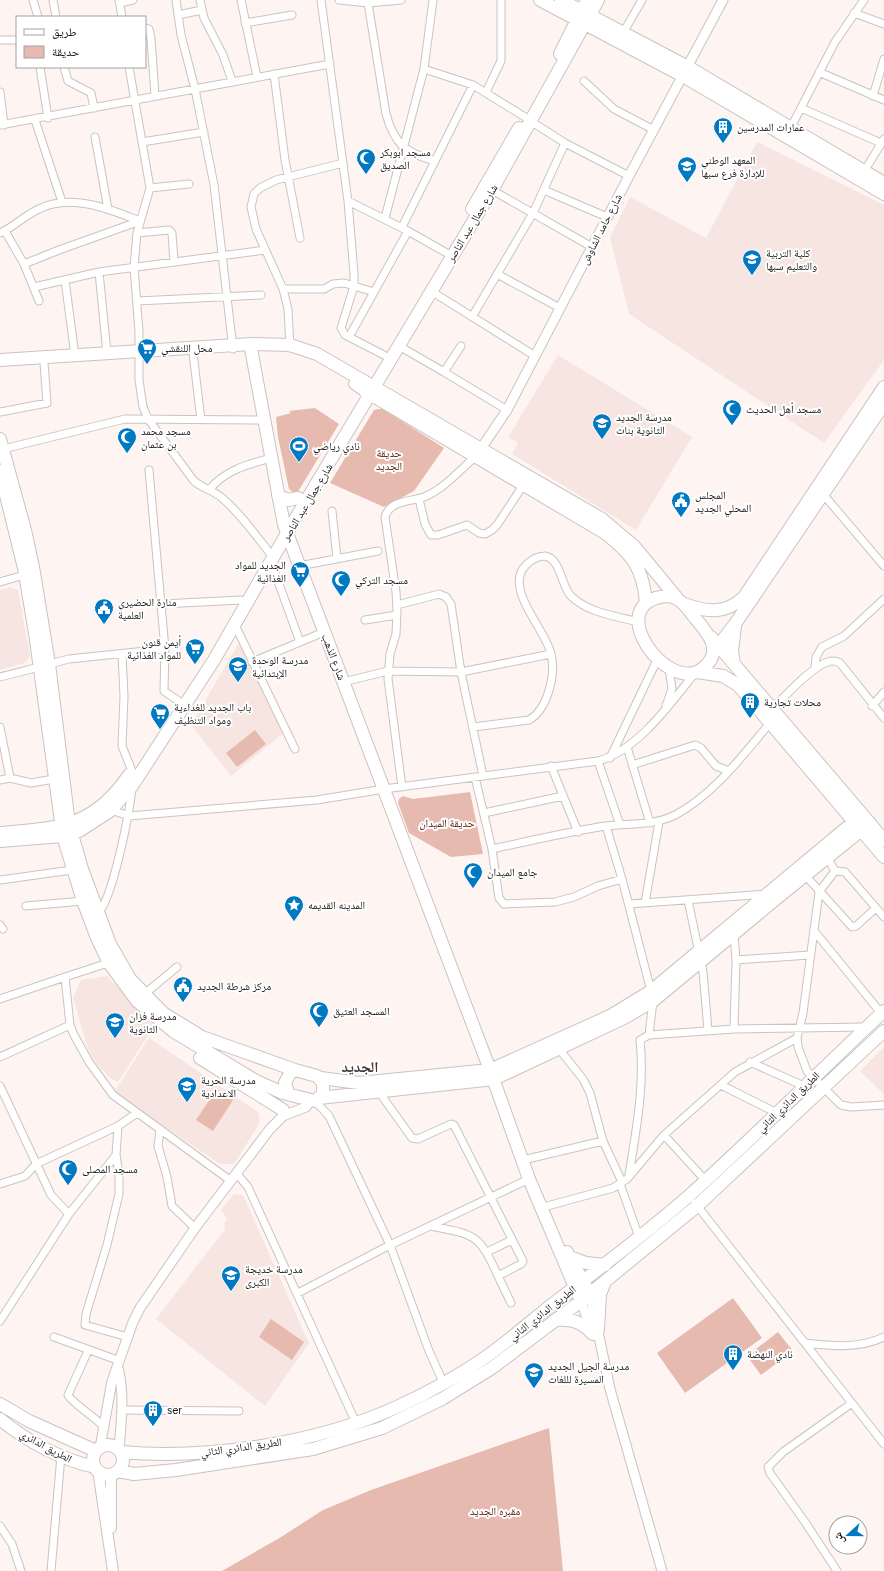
<svg xmlns="http://www.w3.org/2000/svg" width="884" height="1571" font-family="Figtree,'Noto Naskh Arabic',sans-serif">
	<rect width="100%" height="100%" fill="#fef5f3"/>
	<path fill="#f6e5e1" d="M757,142l127,63v155l-60,83 -195,-129 -19,-77 20,-40 76,41z
		M558,355l134,82 -56,93 -124,-76 6,-11 -10,-6z
		M10,587l8,3 12,66 -5,7 -25,7v-80z
		M240,641l45,91 -54,44 -40,-51z
		M107,976l47,50 -36,56 -8,-4 -13,-14 -8,-12 -16,-54 8,-18z
		M149,1038l109,74 2,10 -26,42h-14l-104,-70v-5z
		M884,1047v47l-24,-23z
		M234,1194l9,1 66,148 -44,63 -109,-87 69,-90 -1,-6 3,-4 -6,-9z"/>
	<path fill="#e6baae" d="M315,408l24,16 -43,71 -7,-6 -11,-52 -2,-20 15,-4 -2,-2z
		M378,409h5l61,39 -30,43 -30,16 -54,-24 44,-73z
		M255,730l11,14 -29,23 -11,-14z
		M470,792l13,62 -32,3 -42,-24 -11,-30 1,-4 4,-3 10,3z
		M217,1089l16,11 -20,31 -17,-11z
		M733,1298l29,40 -77,55 -28,-40z
		M271,1319l33,23 -12,18 -33,-23z
		M778,1332l15,19 -32,24 -14,-19z
		M549,1428l14,143h-341l59,-34 42,-27 48,-20z"/>
	<g fill="none" stroke-linecap="round" stroke-linejoin="round">
		<defs>
			<path id="minor" d="M33,0l5,17
				M53,0l3,17
				M119,0l3,17
				M176,0l5,35 14,54 19,96 19,164
				M200,0l4,18 19,37 9,26
				M241,0l16,77
				M321,0l27,201 6,73v12l-13,42 4,7 39,20
				M339,0l29,3
				M401,0l-33,3 18,111c8,29 19,39 49,47l38,-76
				M120,3l13,-3
				M854,13l30,11
				M178,15l24,-5
				M245,23l47,-8
				M145,28l4,1 2,9 4,58
				M623,33l19,-33
				M0,40h17
				M40,67l8,51
				M64,67l4,14 23,12 3,15
				M129,67l21,121 -13,45 -3,34 5,65v48l4,27 5,12 46,62c8,7 18,9 27,16 18,15 33,36 48,55
				M424,69l49,16 52,32
				M819,72l65,28
				M274,74l11,86 15,78
				M584,81l30,28 40,21
				M0,92l4,33
				M486,92l15,-31v-61
				M873,96l11,-37
				M801,108l80,35
				M35,120l27,82
				M532,122l33,21 64,33
				M0,125l330,-61
				M789,131l46,-89 29,-42
				M95,137l13,72
				M142,142l62,-10
				M863,173l21,-34
				M150,188l39,-4
				M492,190l100,57
				M544,190l63,27
				M348,201l60,30 44,25
				M385,218l39,-149 9,-69
				M402,227l33,-66
				M5,231l19,33 15,37
				M0,233c14,-6 25,-18 39,-24 33,-16 70,0 101,12
				M137,233l32,-3 3,3 2,29
				M24,264l35,-14 81,-29
				M99,272l8,81
				M497,274l63,34
				M65,280l10,76
				M34,287l65,-15 166,-22
				M283,289l-27,-60 -5,-22 3,-13 6,-6 16,-8 67,-17
				M431,291l104,65
				M137,301l124,-6
				M472,317l61,-104 32,-70
				M349,337l59,-106
				M399,346l45,26
				M461,346l-17,26 63,38
				M290,348l-2,-39 -5,-20h41l9,-5 11,-1 30,9
				M193,353l8,67
				M0,412l47,-9 -3,-40
				M3,449l122,-30 140,1
				M149,470l16,179 -1,42 16,11
				M210,489c15,-19 39,-25 61,-31
				M823,494l61,72
				M419,499l6,25 6,11h7l29,-10 12,8 6,1 7,-4 5,-5 27,-41
				M332,511l5,48
				M271,562l29,80
				M299,566l79,-15
				M0,582l28,-8
				M162,604l79,-4
				M397,605l42,-11 7,3 5,7 10,68 22,104
				M365,620l32,-5
				M235,625l60,124
				M122,654l2,42 -2,50 10,25
				M252,662l72,-30
				M49,664l20,-5 96,-10
				M815,669l1,-12 6,-10 22,-11 40,-37
				M0,677l39,-10
				M343,682l45,-11 73,1 90,-18
				M666,706l6,-17 -3,-21
				M872,706l12,-14
				M770,711c12,-12 42,-45 58,-49 5,-2 8,-1 12,1l44,55
				M0,727l10,51
				M473,727l56,-7c19,-11 27,-46 22,-66 -6,-26 -48,-66 -25,-89 5,-5 11,-9 19,-9 16,3 16,30 26,40 17,17 45,20 67,26
				M627,747l23,76
				M610,758l48,-100
				M598,761l22,64
				M632,765l63,-20 6,3 15,18 13,5
				M551,766l27,66
				M475,777l17,72c38,-8 75,-17 113,-23 25,-3 50,0 72,-12 38,-21 65,-58 93,-91
				M0,780l10,-2 21,5 23,-4
				M402,787l-14,-108 2,-25 6,-20 1,-23 -1,-19 -11,-75c5,-17 25,-15 39,-20 20,-8 36,-27 52,-41
				M108,809l21,7 188,-16 67,-11 214,-28c40,-11 72,-57 97,-88
				M484,813l79,-17
				M606,826l16,53 29,112 2,10 -4,34 85,-6 133,-2
				M492,849l7,49 5,6 51,-2 19,-5 24,-11 24,-7
				M827,857l8,14 -16,21 -16,121 -6,25 1,9 9,24 34,34 10,2 33,-2
				M835,871l10,1 39,45
				M805,875l47,52 4,-1 20,-18
				M0,880l72,-10
				M688,900l15,72 5,58
				M645,903l14,-81
				M629,904l137,-10
				M26,906l57,-5
				M97,914c16,-13 33,-105 35,-127
				M0,925l3,4
				M815,932l66,81
				M734,934l2,26 -2,69
				M736,960l74,-5
				M111,962l-46,15 5,48 4,10 15,27 24,33 118,86
				M142,996l35,-29
				M0,999l65,-22
				M559,1049l24,30 7,14 13,48
				M0,1057l70,-32
				M750,1062l54,24
				M721,1085l56,28
				M0,1086l51,109 18,19 47,-59
				M379,1092l33,46 6,1 33,-15 3,1 69,136 -2,3 -23,12c-19,-42 -22,-41 -67,-50
				M315,1101l14,15 61,129 39,106 14,31
				M118,1126l-2,29 3,18v21l-12,51 -21,69 -1,11 43,12
				M160,1130l-2,16 9,31 5,29 23,22
				M664,1135l41,45
				M523,1160l80,-19 19,41
				M237,1174l11,13 108,236
				M629,1175c7,-45 16,-89 11,-135l9,-5
				M0,1184l25,-8 11,-12 82,-38 19,-13
				M620,1184l19,53
				M695,1203l189,241
				M540,1208l73,-20 14,-9 37,-44 71,-63 62,-34
				M487,1252l25,-12
				M498,1276l13,27
				M298,1293l92,-48 139,-66
				M0,1321l69,-107
				M54,1337l66,24
				M805,1343c27,3 54,6 79,-6
				M88,1351l-20,44c4,8 27,22 35,31
				M122,1410l117,1
				M0,1526l12,18 9,27
				M51,1571l10,-115
				M837,1571l-32,-49 -35,-49 -2,-6 15,-15 69,-49"/>
			<path id="tertiary" d="M478,453l29,-43 122,-234 94,-176
				M590,1294l20,95 52,182
				M581,1301l11,31
				M118,1368c7,27 3,55 1,82
				M100,1448l12,-67 21,-59 7,-14 55,-80 75,-99 13,-13 23,-9 5,-7"/>
			<path id="secondary" d="M354,384l10,7
				M98,1470l15,101
				M111,1528v-54"/>
			<path id="primary" d="M540,0l143,76 201,118
				M561,0l127,67 196,116
				M560,54l27,-54
				M472,209l47,-81
				M251,349l33,176 206,545 39,109 52,122
				M0,360l251,-16 39,1 27,9 285,165 32,27 43,52
				M365,391l240,142c27,21 38,35 41,69
				M0,439l25,91 8,37 16,97 20,160 13,45 28,75 20,35 33,34 39,24 93,33
				M0,471l24,97 11,65 28,203 20,65 14,37 12,25 28,38 36,30 83,50 27,12 32,8 8,-7v-11l-6,-7 -22,-6 -5,3 -5,10 3,10
				M278,495l10,5 10,-2
				M667,596c14,1 20,12 28,22 13,15 30,34 7,51 -35,26 -102,-67 -35,-73z
				M684,604c23,8 41,11 60,-7l140,-210
				M711,637l173,203
				M713,653l22,-29 149,-220
				M734,664l-2,-13 3,-25
				M698,672l25,4 15,9 146,172
				M0,833c58,-5 93,-5 129,-58
				M0,841l63,-5 16,-5 31,-20 22,-25 82,-126 83,-144 195,-326 106,-190
				M200,1058l83,52
				M321,1078l38,5 131,-13 120,-54 41,-25 211,-176
				M319,1098l175,-19 130,-61 29,-17 124,-103 93,-75
				M567,1252l19,35
				M570,1257l16,6 19,2
				M555,1320c17,-1 26,1 38,14
				M598,1330l2,-36 5,-12
				M0,1404l29,17 67,30
				M0,1419c26,22 62,41 95,48
				M93 1460a15 15 0 1 1 30 0a15 15 0 1 1-30 0Z
				M121,1452c87,8 198,-9 278,-46 28,-13 58,-29 84,-47 26,-18 50,-40 75,-59 45,-34 91,-69 133,-106 66,-60 128,-122 193,-183
				M118,1471l16,3 42,-4 137,-21 69,-21 60,-29 50,-31 89,-67 116,-95 187,-175"/>
		</defs>
		<use href="#minor" stroke="#cbc3c1" stroke-width="9"/>
		<use href="#tertiary" stroke="#cbc3c1" stroke-width="11"/>
		<use href="#secondary" stroke="#cbc3c1" stroke-width="12"/>
		<use href="#primary" stroke="#cbc3c1" stroke-width="14"/>
		<use href="#minor" stroke="#fff" stroke-width="7"/>
		<use href="#tertiary" stroke="#fff" stroke-width="9"/>
		<use href="#secondary" stroke="#fff" stroke-width="10"/>
		<use href="#primary" stroke="#fff" stroke-width="12"/>
	</g>
	<defs>
		<symbol id="building-pin" viewBox="-11 -11 22 30"><path d="M0 17L-7.5 6A9.5 9.5 0 1 1 7.5 6Z" fill="#0079c2" stroke="#fff"/><path d="M-4-6H4V6H1V3H-1V6H-4ZM-2.5-4.3h1.7v1.8h-1.7ZM.8-4.3h1.7v1.8H.8ZM-2.5-1h1.7V.8h-1.7ZM.8-1h1.7V.8H.8Z" fill="#fff"/></symbol>
		<symbol id="mosque-pin" viewBox="-11 -11 22 30"><path d="M0 17L-7.5 6A9.5 9.5 0 1 1 7.5 6Z" fill="#0079c2" stroke="#fff"/><path d="M3.5-4.9A6 6 0 1 0 3.5 4.9A5 5 0 1 1 3.5-4.9Z" fill="#fff"/></symbol>
		<symbol id="university-pin" viewBox="-11 -11 22 30"><path d="M0 17L-7.5 6A9.5 9.5 0 1 1 7.5 6Z" fill="#0079c2" stroke="#fff"/><path d="M0-5L7-2L0 1L-7-2ZM-4 1L0 2.5L4 1V4Q0 6-4 4Z" fill="#fff"/></symbol>
		<symbol id="supermarket-pin" viewBox="-11 -11 22 30"><path d="M0 17L-7.5 6A9.5 9.5 0 1 1 7.5 6Z" fill="#0079c2" stroke="#fff"/><path d="M-6-5.5h2.5l.6 2H6L4.5 2H-2.5L-4.4-4H-6ZM-1.5 3.2a1.3 1.3 0 1 0 .1 0ZM3 3.2a1.3 1.3 0 1 0 .1 0Z" fill="#fff"/></symbol>
		<symbol id="school-pin" viewBox="-11 -11 22 30"><path d="M0 17L-7.5 6A9.5 9.5 0 1 1 7.5 6Z" fill="#0079c2" stroke="#fff"/><path d="M0-5L7-2L0 1L-7-2ZM-4 1L0 2.5L4 1V4Q0 6-4 4Z" fill="#fff"/></symbol>
		<symbol id="stadium-pin" viewBox="-11 -11 22 30"><path d="M0 17L-7.5 6A9.5 9.5 0 1 1 7.5 6Z" fill="#0079c2" stroke="#fff"/><path d="M0-5a6.5 5 0 1 0 0 10a6.5 5 0 1 0 0-10ZM-3.5-1.8h7v3.6h-7Z" fill="#fff"/></symbol>
		<symbol id="civic-pin" viewBox="-11 -11 22 30"><path d="M0 17L-7.5 6A9.5 9.5 0 1 1 7.5 6Z" fill="#0079c2" stroke="#fff"/><path d="M-.6-6.5H3V-4.5H.6V-3L4-1V1h2V6H-6V1h2V-1L-.6-3ZM-1.2 2.5V6h2.4V2.5Z" fill="#fff"/></symbol>
		<symbol id="sight-pin" viewBox="-11 -11 22 30"><path d="M0 17L-7.5 6A9.5 9.5 0 1 1 7.5 6Z" fill="#0079c2" stroke="#fff"/><path d="M0-6L1.8-2.2L6-1.7L2.9 1.2L3.7 5.4L0 3.3L-3.7 5.4L-2.9 1.2L-6-1.7L-1.8-2.2Z" fill="#fff"/></symbol>
	</defs>
	<g fill-rule="evenodd">
		<use href="#building-pin" x="712" y="116" width="22" height="30"/>
		<use href="#mosque-pin" x="355" y="147" width="22" height="30"/>
		<use href="#university-pin" x="676" y="155" width="22" height="30"/>
		<use href="#university-pin" x="741" y="248" width="22" height="30"/>
		<use href="#supermarket-pin" x="136" y="337" width="22" height="30"/>
		<use href="#mosque-pin" x="721" y="398" width="22" height="30"/>
		<use href="#school-pin" x="591" y="412" width="22" height="30"/>
		<use href="#mosque-pin" x="116" y="426" width="22" height="30"/>
		<use href="#stadium-pin" x="288" y="435" width="22" height="30"/>
		<use href="#civic-pin" x="670" y="490" width="22" height="30"/>
		<use href="#supermarket-pin" x="289" y="560" width="22" height="30"/>
		<use href="#mosque-pin" x="330" y="569" width="22" height="30"/>
		<use href="#civic-pin" x="93" y="597" width="22" height="30"/>
		<use href="#supermarket-pin" x="184" y="637" width="22" height="30"/>
		<use href="#school-pin" x="227" y="655" width="22" height="30"/>
		<use href="#building-pin" x="739" y="691" width="22" height="30"/>
		<use href="#supermarket-pin" x="149" y="702" width="22" height="30"/>
		<use href="#mosque-pin" x="462" y="861" width="22" height="30"/>
		<use href="#sight-pin" x="283" y="894" width="22" height="30"/>
		<use href="#civic-pin" x="172" y="975" width="22" height="30"/>
		<use href="#mosque-pin" x="308" y="1000" width="22" height="30"/>
		<use href="#school-pin" x="104" y="1011" width="22" height="30"/>
		<use href="#school-pin" x="176" y="1075" width="22" height="30"/>
		<use href="#mosque-pin" x="57" y="1158" width="22" height="30"/>
		<use href="#school-pin" x="220" y="1264" width="22" height="30"/>
		<use href="#building-pin" x="722" y="1343" width="22" height="30"/>
		<use href="#school-pin" x="523" y="1361" width="22" height="30"/>
		<use href="#building-pin" x="142" y="1399" width="22" height="30"/>
	</g>
	<g text-anchor="middle" stroke-width="4" stroke-linejoin="round" paint-order="stroke">
		<g font-size="11" fill="#1a1717" stroke="#fff" text-anchor="start">
			<text x="737" y="131">عمارات المدرسين</text>
			<text x="380" y="156">مسجد ابوبكر<tspan x="380" dy="13">الصديق</tspan></text>
			<text x="701" y="164">المعهد الوطني<tspan x="701" dy="13">للإدارة فرع سبها</tspan></text>
			<text x="766" y="257">كلية التربية<tspan x="766" dy="13">والتعليم سبها</tspan></text>
			<text x="161" y="352">محل اللنقشي</text>
			<text x="746" y="413">مسجد أهل الحديث</text>
			<text x="616" y="421">مدرسة الجديد<tspan x="616" dy="13">الثانوية بنات</tspan></text>
			<text x="141" y="435">مسجد محمد<tspan x="141" dy="13">بن عثمان</tspan></text>
			<text x="313" y="450">نادي رياضي</text>
			<text x="695" y="499">المجلس<tspan x="695" dy="13">المحلي الجديد</tspan></text>
			<text x="286" y="569" text-anchor="end">الجديد للمواد<tspan x="286" dy="13">الغذائية</tspan></text>
			<text x="355" y="584">مسجد التركي</text>
			<text x="118" y="606">منارة الحضيري<tspan x="118" dy="13">العلمية</tspan></text>
			<text x="181" y="646" text-anchor="end">أيمن قنون<tspan x="181" dy="13">للمواد الغذائية</tspan></text>
			<text x="252" y="664">مدرسة الوحدة<tspan x="252" dy="13">الإبتدائية</tspan></text>
			<text x="764" y="706">محلات تجارية</text>
			<text x="174" y="711">باب الجديد للغداءية<tspan x="174" dy="13">ومواد التنظيف</tspan></text>
			<text x="487" y="876">جامع الميدان</text>
			<text x="308" y="909">المدينه القديمه</text>
			<text x="197" y="990">مركز شرطة الجديد</text>
			<text x="333" y="1015">المسجد العتيق</text>
			<text x="129" y="1020">مدرسة فزان<tspan x="129" dy="13">الثانوية</tspan></text>
			<text x="201" y="1084">مدرسة الحرية<tspan x="201" dy="13">الاعدادية</tspan></text>
			<text x="82" y="1173">مسجد المصلى</text>
			<text x="245" y="1273">مدرسة خديجة<tspan x="245" dy="13">الكبرى</tspan></text>
			<text x="747" y="1358">نادي النهضة</text>
			<text x="548" y="1370">مدرسة الجيل الجديد<tspan x="548" dy="13">المسيرة لللغات</tspan></text>
			<text x="167" y="1414">ser</text>
		</g>
		<g font-size="11" fill="#1a1717" stroke="#fff">
			<text transform="translate(472 223) rotate(-59)" y="4">شارع جمال عبد الناصر</text>
			<text transform="translate(601 229) rotate(-63)" y="4">شارع حامد الشاوش</text>
			<text transform="translate(307 502) rotate(-59)" y="4">شارع جمال عبد الناصر</text>
			<text transform="translate(334 657) rotate(69)" y="4">شارع الذهب</text>
			<text transform="translate(788 1102) rotate(-44)" y="4">الطريق الدائري الثاني</text>
			<text transform="translate(542 1313) rotate(-38)" y="4">الطريق الدائري الثاني</text>
			<text transform="translate(46 1446) rotate(28)" y="4">الطريق الدائري</text>
			<text transform="translate(241 1447) rotate(-8)" y="4">الطريق الدائري الثاني</text>
		</g>
		<g font-size="11" fill="#581906" stroke="#fff">
			<text x="389" y="457">حديقة<tspan x="389" dy="13">الجديد</tspan></text>
			<text x="447" y="827">حديقة الميدان</text>
			<text x="495" y="1515">مقبره الجديد</text>
		</g>
		<g font-size="15" font-weight="bold" fill="#413a39" stroke="#fff">
			<text x="360" y="1072">الجديد</text>
		</g>
	</g>
	<rect x="16" y="16" width="130" height="52" fill="#ffffff" stroke="#a3a2a2"/>
	<rect x="24" y="29" width="20" height="6" fill="#ffffff" stroke="#a3a2a2"/>
	<text x="52" y="36" font-size="12" fill="#1a1717">طريق</text>
	<rect x="24" y="46" width="20" height="12" fill="#e6baae" stroke="#a3a2a2"/>
	<text x="52" y="56" font-size="12" fill="#1a1717">حديقة</text>
	<g transform="translate(848 1535) rotate(249)"><circle r="19" fill="#ffffff" stroke="#a3a2a2"/>
	<path d="M0-3L7 15L0 10L-7 15Z" fill="#0079c2"/>
	<text y="-6" font-size="11" font-weight="bold" text-anchor="middle" fill="#1a1717">ش</text>
	</g>
</svg>
